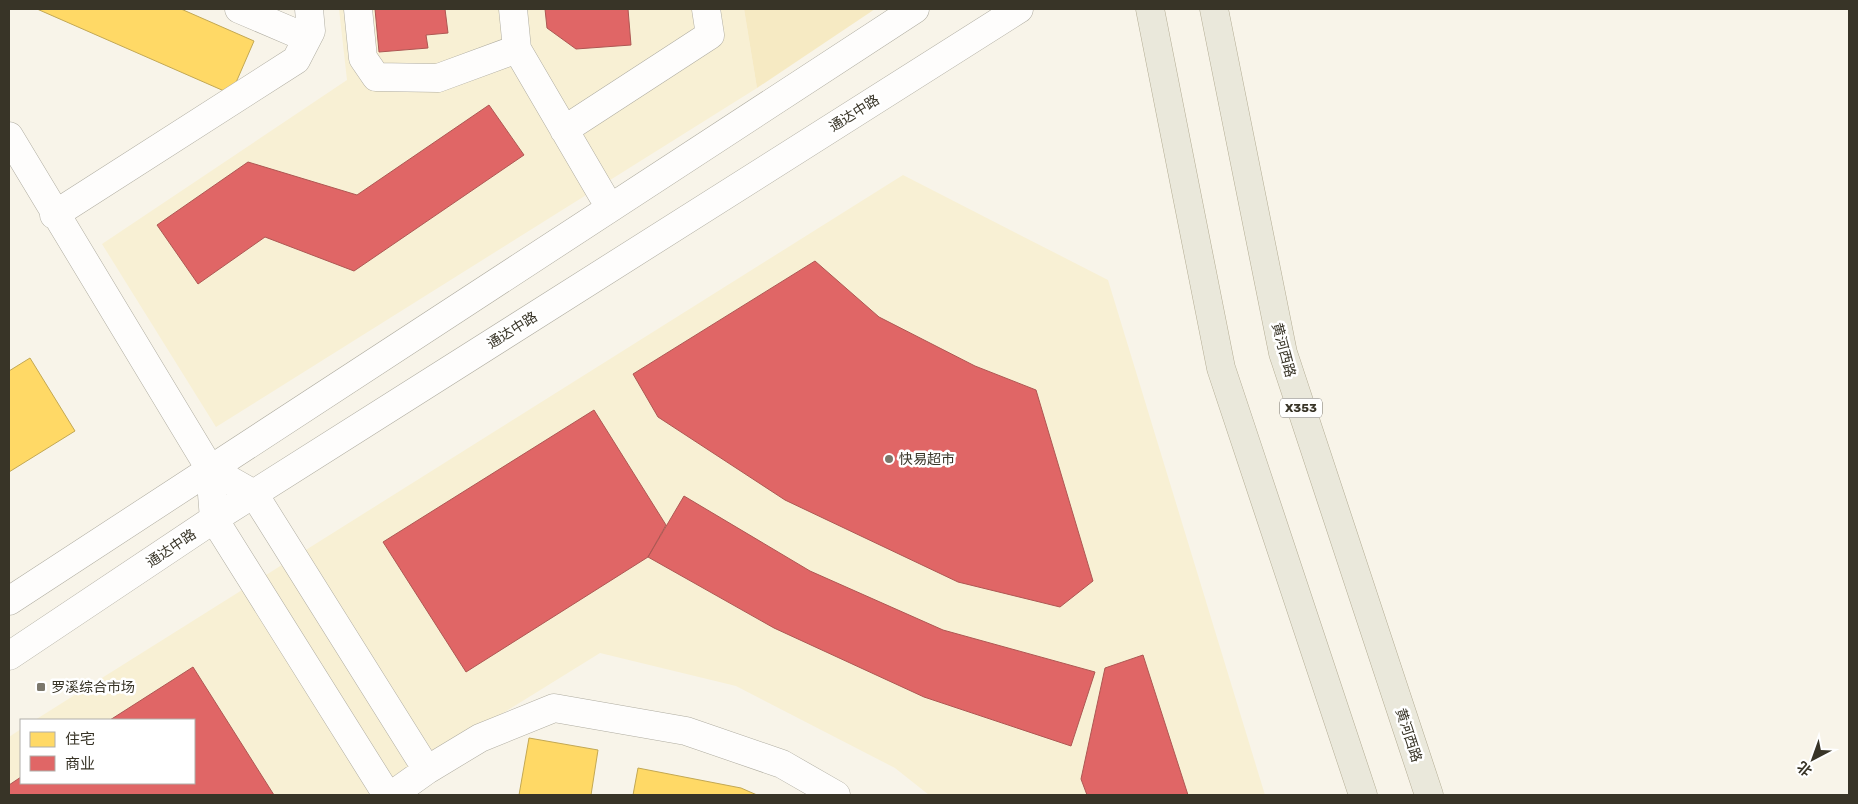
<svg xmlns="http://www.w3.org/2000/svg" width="1858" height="804" font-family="Rubik,'Noto Sans SC',sans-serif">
	<rect width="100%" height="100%" fill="#f8f4e9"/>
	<path fill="#f8f0d4" d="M339,9h405l13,79 -541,339 -114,-183 245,-164z
		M903,175l205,105 157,515h-336l-34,-27 -159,-82 -136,-33 -229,142h-362v-58l12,-8v54h173v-63h-159z"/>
	<path fill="#f6eac3" d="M744,9h131l-118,79z"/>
	<path fill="#ffd966" stroke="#c3a853" d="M37,9h144l73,32 -23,53z
		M30,358l45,73 -66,41v-101z
		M529,738l69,12 -7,45h-72z
		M638,768l103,20 16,7h-124z"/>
	<path fill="#e06666" stroke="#ae5753" d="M375,9h70l3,24 -22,2 2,13 -49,4z
		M545,9h83l3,36 -55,4 -29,-21z
		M489,105l35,50 -170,116 -89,-34 -67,47 -41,-59 91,-63 109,33z
		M815,261l64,56 96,49 61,24 57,191 -33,26 -102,-25 -173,-82 -127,-83 -25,-43z
		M594,410l72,115 -18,32 -182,115 -83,-130z
		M684,496l126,75 133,59 152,42 -24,74 -147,-49 -150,-69 -126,-71z
		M1143,655l45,140h-101l-6,-16 24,-111z
		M193,667l81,128h-265v-10l12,-8v6h173v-63h-84z"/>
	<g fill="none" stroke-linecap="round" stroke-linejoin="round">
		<defs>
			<path id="minor" d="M239,9l68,29
				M358,9l5,49 13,19 62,1 79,-29
				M513,9l4,40 93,159
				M564,130l146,-95 -4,-26
				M9,136l201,333 4,50 173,276
				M54,215l242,-155 15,-29 -2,-22
				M210,469l44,25 173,276
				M9,601l906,-592
				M9,656l205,-137 805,-510
				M392,795l35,-25 53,-32 74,-30 132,23 96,33 54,31"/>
			<path id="major" d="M1150,9l71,359 142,427
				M1214,9l69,344 146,442"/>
		</defs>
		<use href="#minor" stroke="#afaca0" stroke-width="29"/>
		<use href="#major" stroke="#b3ac93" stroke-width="29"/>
		<use href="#minor" stroke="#fefdfc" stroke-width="28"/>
		<use href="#major" stroke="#eae8db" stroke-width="28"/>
	</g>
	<g fill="#7b776b" stroke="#fff" stroke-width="2">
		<circle cx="889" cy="459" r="5"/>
		<rect x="36" y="682" width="10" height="10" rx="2.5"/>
	</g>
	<g text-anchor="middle" stroke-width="5" stroke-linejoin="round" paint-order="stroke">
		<rect fill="#fff" stroke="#747168" stroke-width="1" x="1280" y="398.5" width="42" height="19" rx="4"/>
		<g font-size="12" font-weight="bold" fill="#383427">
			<text x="1301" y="412">X353</text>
		</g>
		<g font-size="14" fill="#383427" stroke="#fff">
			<text transform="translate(854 113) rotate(-32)" y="5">通达中路</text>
			<text transform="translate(512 330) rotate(-32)" y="5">通达中路</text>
			<text transform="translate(1284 350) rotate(75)" y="5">黄河西路</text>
			<text transform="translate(171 548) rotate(-34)" y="5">通达中路</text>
			<text transform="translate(1409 735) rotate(72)" y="5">黄河西路</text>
		</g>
		<g font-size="14" fill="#383427" stroke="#fff" text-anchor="start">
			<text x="899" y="464">快易超市</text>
			<text x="51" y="692">罗溪综合市场</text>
		</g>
	</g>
	<rect width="1858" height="804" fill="none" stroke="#383427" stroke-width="20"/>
	<rect x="20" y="719" width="175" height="65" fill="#ffffff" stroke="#afaea9"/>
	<rect x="30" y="732" width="25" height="15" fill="#ffd966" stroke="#afaea9"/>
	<text x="65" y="744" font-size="15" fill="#383427">住宅</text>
	<rect x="30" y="756" width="25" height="15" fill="#e06666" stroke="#afaea9"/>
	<text x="65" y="769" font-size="15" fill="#383427">商业</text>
	<g transform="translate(1813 759) rotate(221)" stroke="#ffffff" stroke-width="4" paint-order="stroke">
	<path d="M0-4L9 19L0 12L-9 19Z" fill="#383427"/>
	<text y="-8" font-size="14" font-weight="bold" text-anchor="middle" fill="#383427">北</text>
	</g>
</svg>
